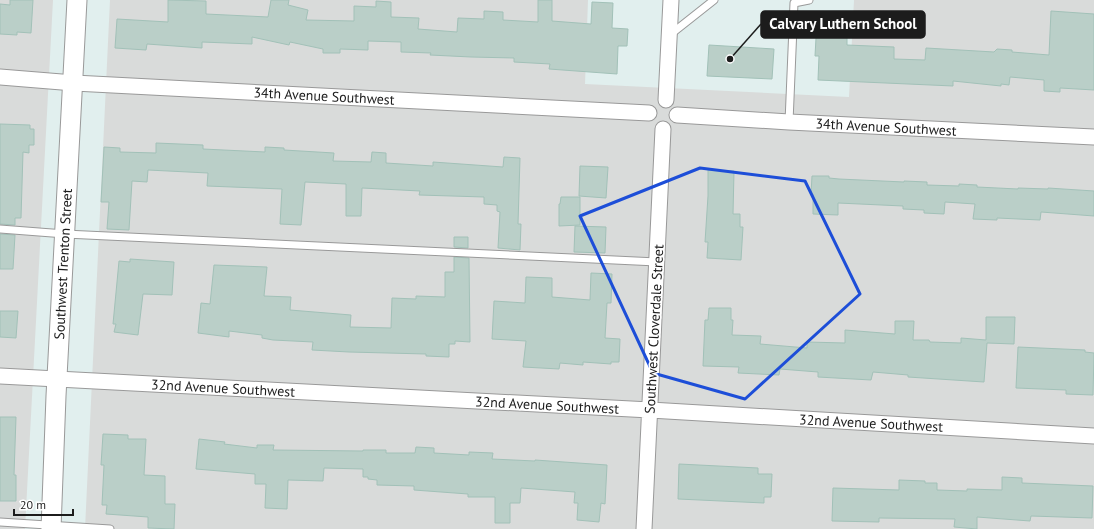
<svg xmlns="http://www.w3.org/2000/svg" width="1094" height="529" font-family="'PT Sans',sans-serif">
	<rect width="100%" height="100%" fill="#e1efee"/>
	<path fill="#d9dbda" d="M0,0h53l-28,529h-25z
		M110,0h478l-3,84 264,13 5,-97h240v529h-1009z"/>
	<path fill="#bacfc8" stroke="#a2c1b8" d="M10,0h23l-2,33 -14,-1v3l-17,-1v-30l10,1z
		M168,0l38,1v13l62,3 3,-17h18l-1,5 20,5 -2,10 48,1v-15l22,1v-6l15,1v15l28,1 -1,11 39,3 1,-14 26,1v-8l19,1v8l35,2v-22h14v21l39,3 1,-22 21,1 -1,25 16,1 -1,17h-9l-1,28 -68,-5 1,-5 -36,-2v-4l-43,-1 -41,-2 1,-2 -30,-1v-10l-33,-1v9l-28,-1v4h-17v-4l-33,-7 -1,3 -37,-8v7l-50,-2v6l-55,-4 -1,6 -31,-2 2,-29 51,3z
		M1051,11l43,3v76l-34,-2v4l-16,-1v-11l-34,-3 -1,8 -8,-1v2l-48,-5v5l-135,-6 1,-24h-4l2,-36 30,1v24l47,2v12l31,1 1,-12 68,4 3,-3 15,1v2l37,3z
		M709,45l65,4 -2,30 -65,-3z
		M0,124l30,1v4h4v16h-5v8l-6,-1 -2,66h-6v7l-15,-1z
		M156,143l47,2v4l62,3v-5l19,1v2l50,3 -1,8 38,1 1,-10 14,1v10l47,3v-4l70,5 1,-10 16,1 -2,66h3l-1,26 -22,-2 2,-36 -3,-1v-6l-13,-1v-7l-65,-2 1,-4 -58,-3 -1,28h-15v-32l-41,-2 -4,43 -21,-1 2,-35 -75,-3 1,-13 -60,-3 -1,12 -15,-1 -3,49 -22,-1 2,-27h-8l3,-55 16,1v4l36,1z
		M580,166l28,1 -2,31 -27,-2z
		M708,170l26,1 -1,43h7v13h3l-2,33 -34,-2 1,-16h-3l3,-46z
		M812,176h17v2l10,1 65,3v-1l23,1v3l32,1v-2l18,1v2l41,2v-1l30,1v-1l46,3v25l-53,-4 -1,8 -43,-2v2l-24,-1 2,-15 -30,-2 -1,12 -20,-1v-3l-21,-1v-3l-65,-3v12l-25,-1v-20h-2z
		M561,197h19v28l-21,1v-22h1z
		M575,226l31,1 -1,26 -31,-1z
		M0,234l15,1 -2,34h-13z
		M454,237h14v11l-14,-1z
		M454,257l15,1 1,84 -15,-1v3h-6v13l-23,-1v-2l-77,-2 -37,-2 1,-8 -40,-2 -11,-2v-3l-33,-4v6l-31,-4 3,-30 9,1 4,-39 53,2 -3,29 27,1 -1,13 61,5 -1,12 41,1 1,-30 24,1v-3l29,1v-25h9z
		M130,259l44,3 -2,33 -29,-1 -5,41 -24,-3 2,-8h-3l6,-63 11,1z
		M591,273l21,1 -1,29h-4l-2,35 15,1 -1,23h-8v2l-28,-2v3l-23,-2 -1,6 -36,-2 3,-26 -34,-2 2,-38 31,2 1,-26 26,1v19l38,3z
		M709,308h22v12h2l-1,15 29,1 -1,8 47,4v-6l38,1v-13l50,4v-13h19l-1,19h16l1,2 31,1v-5l25,2v-23h29l-1,27 -27,-1 -3,39 -76,-5v-2l-35,-3 -2,8 -53,-3v-5l-38,-3 -1,6 -41,-2 1,-6 -36,-1 2,-46h3z
		M0,311h18l-2,27 -16,-1z
		M1018,347l67,3v2l9,1 -1,42 -27,-1v-4l-50,-2z
		M0,417h16l-2,58h2v26h-16z
		M103,434l25,1v4h18l-2,36 21,1v28h10l-1,25 -26,-1v-11l-42,-3 1,-9h-5l2,-40h-3z
		M199,439l26,3 -1,2 33,4v-3h17l-1,5 90,1v-1h23v3h29l1,-6 18,1v5l35,2v-3l24,1 -1,6 43,2v-1l72,5 -2,39 -4,-1 -2,19 -22,-2 1,-17h-4l1,-11 -54,-4 -1,15h-10v20h-15v-26h-27v-3l-54,-4v-4l-37,-1v-5l-9,-1v-2h-5v-8l-39,-1 -1,13 -35,-1 -1,29 -22,-1 1,-24h-11v-10l-59,-5z
		M679,464l79,4v6h14l-1,23h-7v6l-86,-4z
		M1002,477l20,1v5l71,3 -1,32 -61,-2 -1,5 -53,-4v12l-23,-2 1,-8 -76,-1v4l-47,-1 1,-33 66,2v-10l26,1v2h12v7l30,1v-2l35,1z"/>
	<g fill="none" stroke-linecap="round" stroke-linejoin="round">
		<defs>
			<path id="service" d="M671,34l43,-34
				M789,122l5,-119 15,-3
				M0,229l65,5 592,28
				M0,522l110,7"/>
			<path id="minor" d="M0,77l74,6 575,30
				M666,100l5,-100
				M677,115l112,7 305,15
				M0,376l650,34 444,26
				M644,529l19,-400"/>
			<path id="tertiary" d="M51,529l5,-133 21,-396"/>
		</defs>
		<use href="#service" stroke="#999" stroke-width="9"/>
		<use href="#minor" stroke="#999" stroke-width="17"/>
		<use href="#tertiary" stroke="#999" stroke-width="21"/>
		<use href="#service" stroke="#fff" stroke-width="7"/>
		<use href="#minor" stroke="#fff" stroke-width="15"/>
		<use href="#tertiary" stroke="#fff" stroke-width="19"/>
	</g>
	<path fill="none" stroke="#1d4ed8" stroke-width="3" stroke-linejoin="round" d="M700,168l105,13 55,113 -115,105 -92,-26 -73,-157z"/>
	<g text-anchor="middle" stroke-width="3" stroke-linejoin="round" paint-order="stroke">
		<g font-size="14" fill="#1c1c1c" stroke="#fff">
			<text transform="translate(324 96) rotate(3)" y="5">34th Avenue Southwest</text>
			<text transform="translate(886 127) rotate(3)" y="5">34th Avenue Southwest</text>
			<text transform="translate(63 264) rotate(-87)" y="5">Southwest Trenton Street</text>
			<text transform="translate(654 329) rotate(-87)" y="5">Southwest Cloverdale Street</text>
			<text transform="translate(223 388) rotate(3)" y="5">32nd Avenue Southwest</text>
			<text transform="translate(547 405) rotate(3)" y="5">32nd Avenue Southwest</text>
			<text transform="translate(871 423) rotate(3)" y="5">32nd Avenue Southwest</text>
		</g>
	</g>
	<path fill="none" stroke="#1c1c1c" stroke-width="1.5" d="M730 59L761 24"/>
	<circle fill="#1c1c1c" stroke="#fff" stroke-width="1.5" cx="730" cy="59" r="4"/>
	<rect fill="#1c1c1c" stroke="#1c1c1c" stroke-width="1.5" x="761" y="11" width="164" height="27" rx="4"/>
	<g font-size="15" text-anchor="middle" font-weight="bold" fill="#fff">
		<text x="843" y="29">Calvary Luthern School</text>
	</g>
	<path d="M14 509v6h59v-6" fill="none" stroke="#1c1c1c" stroke-width="2"/>
	<text x="20" y="509" font-size="12" fill="#1c1c1c" stroke="#ffffff" stroke-width="3" paint-order="stroke">20 m</text>
</svg>
